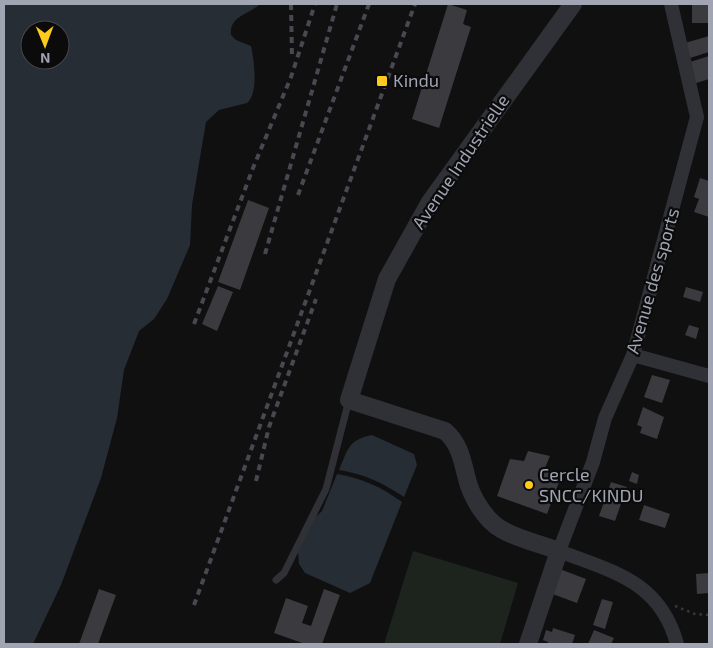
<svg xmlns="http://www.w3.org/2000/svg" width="713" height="648" font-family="'Exo 2',sans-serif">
	<rect width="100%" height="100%" fill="#101011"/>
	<path fill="#1c241d" d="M413,551l105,32 -18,61h-116z"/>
	<path fill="#262d35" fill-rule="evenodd" d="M4,4h256c-12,11 -31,12 -29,31l5,5 15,6c3,13 8,48 -4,57l-28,7 -13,12 -14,83 -2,40 -23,54 -13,20 -15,12 -15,39 -7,48 -16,60 -40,107 -28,59h-29zM30,30h30v30h-30z
		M372,435l42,19 3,11 -13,32c-21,-14 -40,-23 -65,-27 9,-21 9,-30 33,-35z
		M337,474c25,4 44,13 65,28l-32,81 -20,10 -45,-20 -6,-9 -1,-12 9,-27 15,-14z"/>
	<path fill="#3a3a3f" d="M448,4l19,6 -4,14 8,3 -32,101 -27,-9z
		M692,4h16l1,19h-17z
		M709,36v16l-19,6 -5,-15z
		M709,56v23l-16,5 -6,-21z
		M700,178l9,3v36l-15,-5 5,-13 -5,-2z
		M248,200l21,8 -29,82 -22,-8z
		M218,286l15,6 -16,39 -15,-7z
		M686,287l17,5 -3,10 -17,-5z
		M689,325l10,3 -3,11 -11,-4z
		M652,375l18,5 -8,23 -18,-6z
		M643,407l21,10 -7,22 -17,-6 2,-6 -5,-2z
		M528,451l22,5 -5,12 17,6 -15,40 -50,-18 13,-37 14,2z
		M632,472l7,3 -2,9 -8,-3z
		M611,482l16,5 -12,34 -16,-5z
		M644,505l26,9 -5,14 -26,-8z
		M557,568l29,11 -9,24 -30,-11z
		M709,573v20l-12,1 -1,-20z
		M99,589l17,6 -18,49h-19z
		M324,589l16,6 -18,49h-17l-31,-11 12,-35 22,8 -6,17 9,3z
		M602,599l11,3 -8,27 -12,-4z
		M553,628l22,7 -3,9h-24v-2l-5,-2 3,-10 6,2z
		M594,630l20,8 -3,6h-23z"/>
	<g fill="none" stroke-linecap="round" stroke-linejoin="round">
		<path stroke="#36383d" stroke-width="2.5" stroke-dasharray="2.5 4" stroke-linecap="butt" d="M675,606l20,8 14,1"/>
		<path stroke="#303136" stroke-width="7" d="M276,580l8,-7 42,-84 23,-89"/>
		<path stroke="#303136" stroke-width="14" d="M671,4l26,113 -64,238 -28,63 -12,44 -34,89c54,21 101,30 118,93
			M633,355l76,21"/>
		<path stroke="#303136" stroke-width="18" d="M528,644l31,-93c-18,-7 -42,-12 -58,-22 -16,-9 -30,-33 -34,-50 -5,-19 -7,-35 -22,-48l-96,-31 38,-121 43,-77 143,-198"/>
		<path stroke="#474850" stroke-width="4" stroke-dasharray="6 5" stroke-linecap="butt" d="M291,4l1,55
			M298,195l71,-191
			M265,254l72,-250
			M194,324l59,-156 38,-91 24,-73
			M256,481l13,-54 47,-128
			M194,605l221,-601"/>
	</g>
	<g fill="#feca1b" stroke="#0b0b0c" stroke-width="2">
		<rect x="376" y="75" width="12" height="12" rx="2.5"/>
		<circle cx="529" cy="485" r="5"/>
	</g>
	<g text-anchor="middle" stroke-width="4.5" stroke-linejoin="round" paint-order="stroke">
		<g font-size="18" fill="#a0a4b3" stroke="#0b0b0c" text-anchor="start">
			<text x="393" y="87">Kindu</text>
			<text x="539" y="481">Cercle<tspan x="539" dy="21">SNCC/KINDU</tspan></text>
		</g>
		<g font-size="18" fill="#a0a4b3" stroke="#0b0b0c">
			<text transform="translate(461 162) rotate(-56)" y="6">Avenue Industrielle</text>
			<text transform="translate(653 281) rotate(-74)" y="6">Avenue des sports</text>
		</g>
	</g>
	<rect width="713" height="648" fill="none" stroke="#a0a4b3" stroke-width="10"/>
	<g transform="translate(45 45) rotate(179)"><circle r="24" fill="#0b0b0c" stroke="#47484f"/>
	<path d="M0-4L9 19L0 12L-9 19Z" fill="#feca1b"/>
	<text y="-8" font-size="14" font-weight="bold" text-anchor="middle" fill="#a0a4b3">N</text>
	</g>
</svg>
